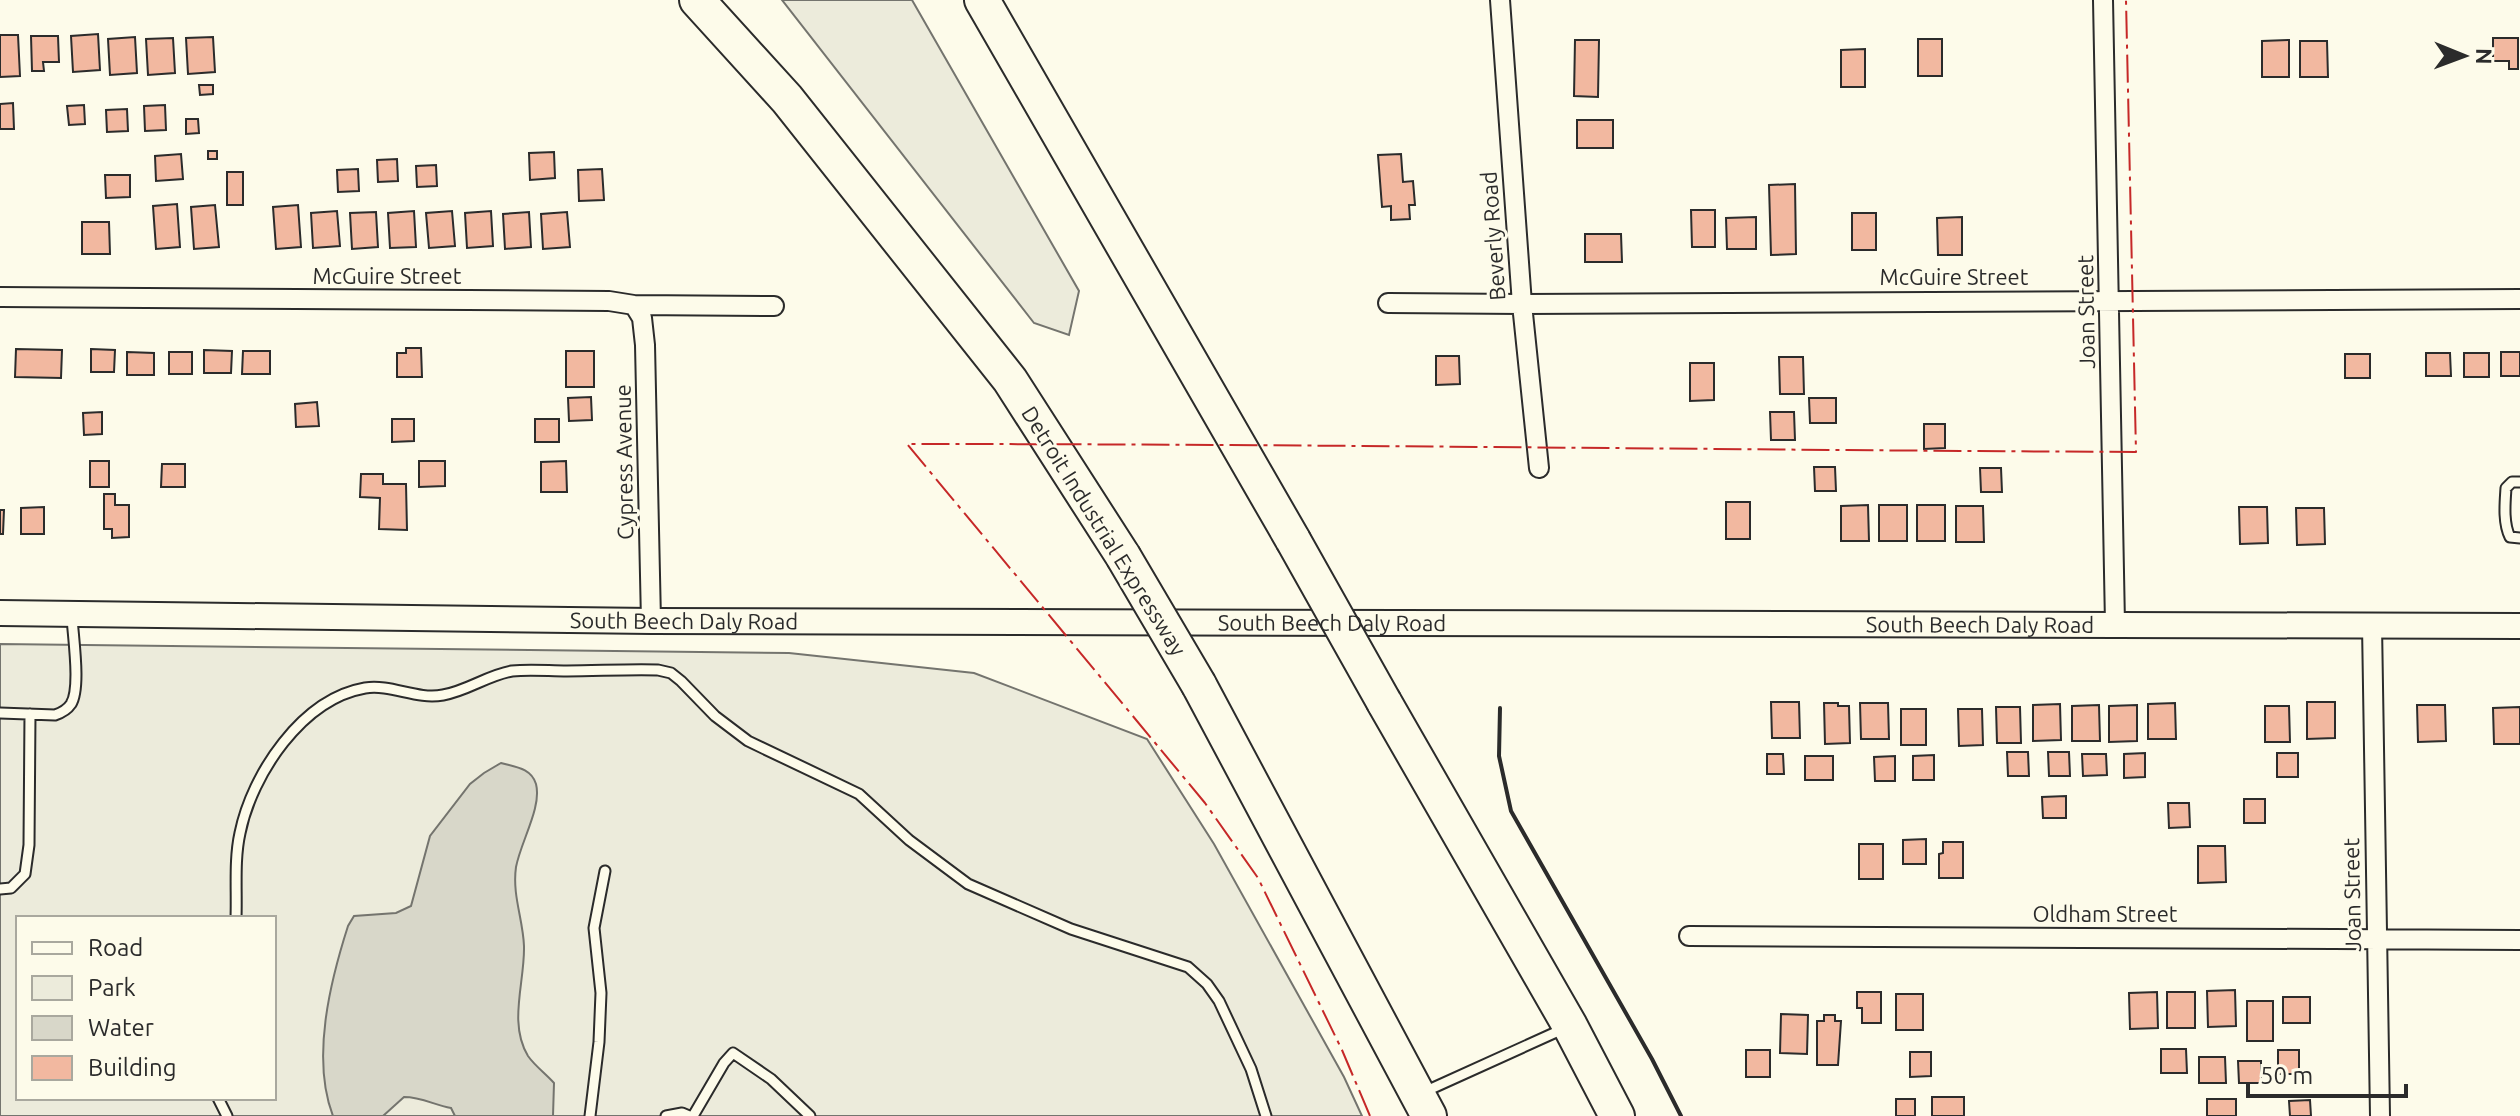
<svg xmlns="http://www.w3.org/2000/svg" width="2520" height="1116" font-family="Ubuntu,sans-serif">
	<rect width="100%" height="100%" fill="#fdfbea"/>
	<path fill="#ecebdb" stroke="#74746e" stroke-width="2" fill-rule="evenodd" d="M782,0h130l167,291 -10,44 -35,-12z
		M0,644l789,9 185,20 173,66 67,105 130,233 18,39h-1362zM18,918h256v180h-256z"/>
	<path fill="#d8d7c9" stroke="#74746e" stroke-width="2" d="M501,763c14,4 30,5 35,21 6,23 -15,57 -20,83 -4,28 7,52 8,79 1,36 -16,77 4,110 7,10 18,18 26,27l-1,33h-98l-4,-8c-17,-3 -29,-11 -47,-11l-21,19h-50c-22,-57 -3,-134 15,-190l6,-10 42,-3 15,-7 19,-70 40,-52 14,-11z"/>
	<path fill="#f2b8a0" stroke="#2b2b2b" stroke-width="2" d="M98,34l2,36 -27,2 -2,-36z
		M0,35h18l2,41 -20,1z
		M31,36h27l1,26h-16l1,9h-12z
		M135,37l2,36 -27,2 -2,-36z
		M213,37l2,35 -27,2 -2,-36z
		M173,38l2,35 -27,2 -2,-36z
		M2493,38h25v31h-9v-8h-16z
		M1918,39h24v37h-24z
		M1575,40h24l-1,57 -24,-1z
		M2289,40v37h-27v-36z
		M2300,41h27l1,36h-28z
		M1865,49v38h-24v-37z
		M199,85h14v9l-13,1z
		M13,103l1,26h-14v-25z
		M84,105l1,19 -16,1 -2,-19z
		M165,105l1,25 -21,1 -1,-25z
		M127,109l1,22 -21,1 -1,-22z
		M186,119h12l1,14 -13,1z
		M1577,120h36v28h-36z
		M208,151h9v8h-9z
		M554,152l1,26 -25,2 -1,-27z
		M181,154l2,25 -27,2 -1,-25z
		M1401,154l2,28 10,-1 2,24h-6l1,14 -19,1v-14l-9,1 -4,-52z
		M397,159l1,22 -20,1 -1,-22z
		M436,165l1,21 -20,1 -1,-21z
		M358,169l1,22 -21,1 -1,-22z
		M602,169l2,31 -25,1 -1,-31z
		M227,172h16v33h-16z
		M105,175h25v22l-24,1z
		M1795,184l1,70 -25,1 -2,-70z
		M177,204l3,43 -24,2 -3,-43z
		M215,205l4,42 -25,2 -3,-42z
		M298,205l3,42 -25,2 -3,-42z
		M1691,210h24v37h-23z
		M337,211l3,35 -27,2 -2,-35z
		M414,211l2,36 -26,1 -2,-35z
		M452,211l3,35 -26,2 -3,-35z
		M491,211l2,35 -26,2 -2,-35z
		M376,212l2,35 -26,2 -2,-36z
		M529,212l2,35 -26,2 -2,-35z
		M567,212l3,35 -27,2 -2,-35z
		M1852,213h24v37h-24z
		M1756,217v32h-29l-1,-31z
		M1962,217v38h-24l-1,-37z
		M82,222h27l1,32h-28z
		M1585,234h36l1,28h-37z
		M406,348h15l1,29h-25v-24h9z
		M16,349l46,1 -1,28 -46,-1z
		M91,349l24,1 -1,22h-23z
		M204,350l28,1 -1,22h-27z
		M243,351h27v23h-28z
		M566,351h28v36h-28z
		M127,352l27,1v22h-27z
		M169,352h23v22h-23z
		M2501,352h19v24h-19z
		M2426,353h24l1,23h-25z
		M2464,353h25v24h-25z
		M2345,354h25v24h-25z
		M1436,356h23l1,28 -24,1z
		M1779,357h24l1,37h-24z
		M1690,363h24v37l-24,1z
		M591,397l1,23 -23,1 -1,-23z
		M1809,398h27v25h-26z
		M317,402l2,24 -23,1 -1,-23z
		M102,412v22l-18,1 -1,-22z
		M1770,412h24l1,28h-24z
		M392,419h22v22l-22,1z
		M535,419h24v23h-24z
		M1924,424h21v24l-21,1z
		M90,461h19v26h-19z
		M419,461h26v25l-26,1z
		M566,461l1,31h-26v-30z
		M162,464h23v23h-24z
		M1814,467h21l1,24h-21z
		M1980,468h21l1,24h-21z
		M361,474h22v10h23l1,46 -28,-1 1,-31 -20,-1z
		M104,494h11v11h14v32l-17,1v-9h-8z
		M1726,502h24v37h-24z
		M1868,505l1,36h-28v-35z
		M1879,505h28v36h-28z
		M1917,505h28v36h-28z
		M1956,506h27l1,36h-28z
		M44,507v27h-23v-26z
		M2239,507h28l1,36 -28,1z
		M2296,508h28l1,36 -28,1z
		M0,510h4l-1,24h-3z
		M1771,702h28l1,36h-28z
		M2307,702h28v36l-28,1z
		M1824,703h14v3h11l1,37 -25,1z
		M1860,703h28l1,36h-28z
		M2175,703l1,36h-28v-35z
		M2060,704l1,36 -28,1v-36z
		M2099,705l1,36h-28v-35z
		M2137,705v36l-28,1v-36z
		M2417,705h28l1,36 -28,1z
		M2265,706h24l1,36h-25z
		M1996,707h24l1,36h-24z
		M2520,707v37h-26l-1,-36z
		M1901,709h25v36h-25z
		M1958,709h24l1,36 -24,1z
		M2007,752h21l1,24h-21z
		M2048,752h21l1,24h-21z
		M2145,753v24l-21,1v-24z
		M2277,753h21v24h-21z
		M1767,754h16l1,20h-17z
		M2082,754h24l1,21 -24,1z
		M1934,755v25h-21v-24z
		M1805,756h28v24h-28z
		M1895,756v25h-20l-1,-24z
		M2066,796v22h-23l-1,-21z
		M2244,799h21v24h-21z
		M2168,803h21l1,24 -21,1z
		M1926,839v25h-23v-24z
		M1943,842h20v36h-24v-24l4,-1z
		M1859,844h24v35h-24z
		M2198,846h27l1,36 -28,1z
		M2235,990l1,36 -28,1 -1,-36z
		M1857,992h24v31h-19v-15h-5z
		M2157,992l1,36 -28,1 -1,-36z
		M2167,992h28v36h-28z
		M1896,994h27v36h-27z
		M2283,997h27v26h-27z
		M2247,1001h26v40h-26z
		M1781,1014l27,1 -1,39 -27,-1z
		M1824,1015h11v6h6l-3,44h-21v-44h7z
		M2161,1049h25l1,24h-26z
		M1746,1050h24v27h-24z
		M2278,1050h21v24h-21z
		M1910,1052h21v24l-21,1z
		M2199,1057h26l1,26h-27z
		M2238,1061h23v22h-22z
		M1932,1097h32v19h-32z
		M1896,1099h19v17h-19z
		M2207,1099h29v17h-29z
		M2310,1100l1,16h-21l-1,-15z"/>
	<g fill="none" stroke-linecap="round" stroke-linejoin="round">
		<defs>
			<path id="service" d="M2520,482h-8l-6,6c-1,15 -3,35 4,49l10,1
				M0,713l55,2c6,-2 12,-5 16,-11 10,-16 2,-67 1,-87
				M0,889l11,-1 14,-14 4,-29 1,-131
				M236,918c1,-28 -2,-58 4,-85 12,-59 62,-134 125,-145 27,-4 51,12 78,7 24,-4 45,-20 69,-24 18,-2 37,0 55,0 30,0 61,-2 91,-1l13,3 10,8 34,35 33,25 111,53 50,46 59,44 103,45 117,38 19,17 12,17 32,68 15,47
				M1424,1092l139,-63
				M218,1098l9,18
				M590,1116l9,-74 2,-49 -7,-65 11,-57
				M666,1116l16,-3 7,3
				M693,1116l31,-53 9,-10 38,26 39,37"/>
			<path id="minor" d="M1500,0l22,304 17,164
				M2103,0l12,624
				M0,297l609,4 25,4 140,1
				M1388,303l134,1 998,-5
				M634,305l8,13 3,27 6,276
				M2372,625l8,491
				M1689,936l831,4"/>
			<g id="tertiary">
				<path id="s1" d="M0,613l651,8 1869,5"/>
			</g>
			<path id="motorway" d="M697,0l90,99 223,281 113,176
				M982,0l311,540
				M1199,685l230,431
				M1384,702l186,324 47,90"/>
		</defs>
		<use href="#service" stroke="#2b2b2b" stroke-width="13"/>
		<use href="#minor" stroke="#2b2b2b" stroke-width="22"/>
		<use href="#tertiary" stroke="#2b2b2b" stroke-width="28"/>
		<use href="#motorway" stroke="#2b2b2b" stroke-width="38"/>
		<use href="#service" stroke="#fdfbea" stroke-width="9"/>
		<use href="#minor" stroke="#fdfbea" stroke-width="18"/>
		<use href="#tertiary" stroke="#fdfbea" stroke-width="24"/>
		<use href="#motorway" stroke="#fdfbea" stroke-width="34"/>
		<defs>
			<path id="motorway-bridge" d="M1293,540l91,162
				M1123,556l76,129"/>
		</defs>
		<use href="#motorway-bridge" stroke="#2b2b2b" stroke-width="38" stroke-linecap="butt"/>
		<use href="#motorway-bridge" stroke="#fdfbea" stroke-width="34"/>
		<path stroke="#2b2b2b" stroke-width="4" d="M1500,708l-1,48 12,55 141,248 29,57"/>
		<path stroke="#c62828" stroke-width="2" stroke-dasharray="28 6 4 6" stroke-linecap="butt" d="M1370,1116l-28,-66 -84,-172 -53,-75 -298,-359c410,0 819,6 1229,8l-10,-452"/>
	</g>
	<g text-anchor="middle" stroke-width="6" stroke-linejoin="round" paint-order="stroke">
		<g font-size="22" fill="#2b2b2b" stroke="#fdfbea">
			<text transform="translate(1493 236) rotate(-94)" y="8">Beverly Road</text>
			<text x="387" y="284">McGuire Street</text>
			<text x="1954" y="285">McGuire Street</text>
			<text transform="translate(2086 312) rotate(-91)" y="8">Joan Street</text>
			<text transform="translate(624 462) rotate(-91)" y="8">Cypress Avenue</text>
			<text transform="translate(1104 531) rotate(58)" y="8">Detroit Industrial Expressway</text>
			<text dy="8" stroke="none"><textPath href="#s1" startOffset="684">South Beech Daly Road</textPath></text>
			<text dy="8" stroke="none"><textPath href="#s1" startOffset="1332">South Beech Daly Road</textPath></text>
			<text dy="8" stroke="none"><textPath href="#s1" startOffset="1980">South Beech Daly Road</textPath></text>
			<text transform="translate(2352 895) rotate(-91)" y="8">Joan Street</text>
			<text x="2105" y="922">Oldham Street</text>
		</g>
	</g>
	<rect x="16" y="916" width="260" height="184" fill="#fdfbea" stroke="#a9a89e" stroke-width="2"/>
	<rect x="32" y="942" width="40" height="12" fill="#fdfbea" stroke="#a9a89e" stroke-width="2"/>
	<text x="88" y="956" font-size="24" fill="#2b2b2b">Road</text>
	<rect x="32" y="976" width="40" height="24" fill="#ecebdb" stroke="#a9a89e" stroke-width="2"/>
	<text x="88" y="996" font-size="24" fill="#2b2b2b">Park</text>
	<rect x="32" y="1016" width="40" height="24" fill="#d8d7c9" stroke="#a9a89e" stroke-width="2"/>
	<text x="88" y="1036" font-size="24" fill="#2b2b2b">Water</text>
	<rect x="32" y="1056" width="40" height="24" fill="#f2b8a0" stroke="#a9a89e" stroke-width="2"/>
	<text x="88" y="1076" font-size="24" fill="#2b2b2b">Building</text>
	<g transform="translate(2464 56) rotate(91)" stroke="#fdfbea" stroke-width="6" paint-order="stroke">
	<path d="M0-6L14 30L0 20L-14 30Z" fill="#2b2b2b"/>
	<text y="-12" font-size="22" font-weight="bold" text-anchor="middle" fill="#2b2b2b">N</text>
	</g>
	<path d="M2248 1084v12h158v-12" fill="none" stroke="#2b2b2b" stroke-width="4"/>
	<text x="2260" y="1084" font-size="24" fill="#2b2b2b" stroke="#fdfbea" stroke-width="6" paint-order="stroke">50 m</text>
</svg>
